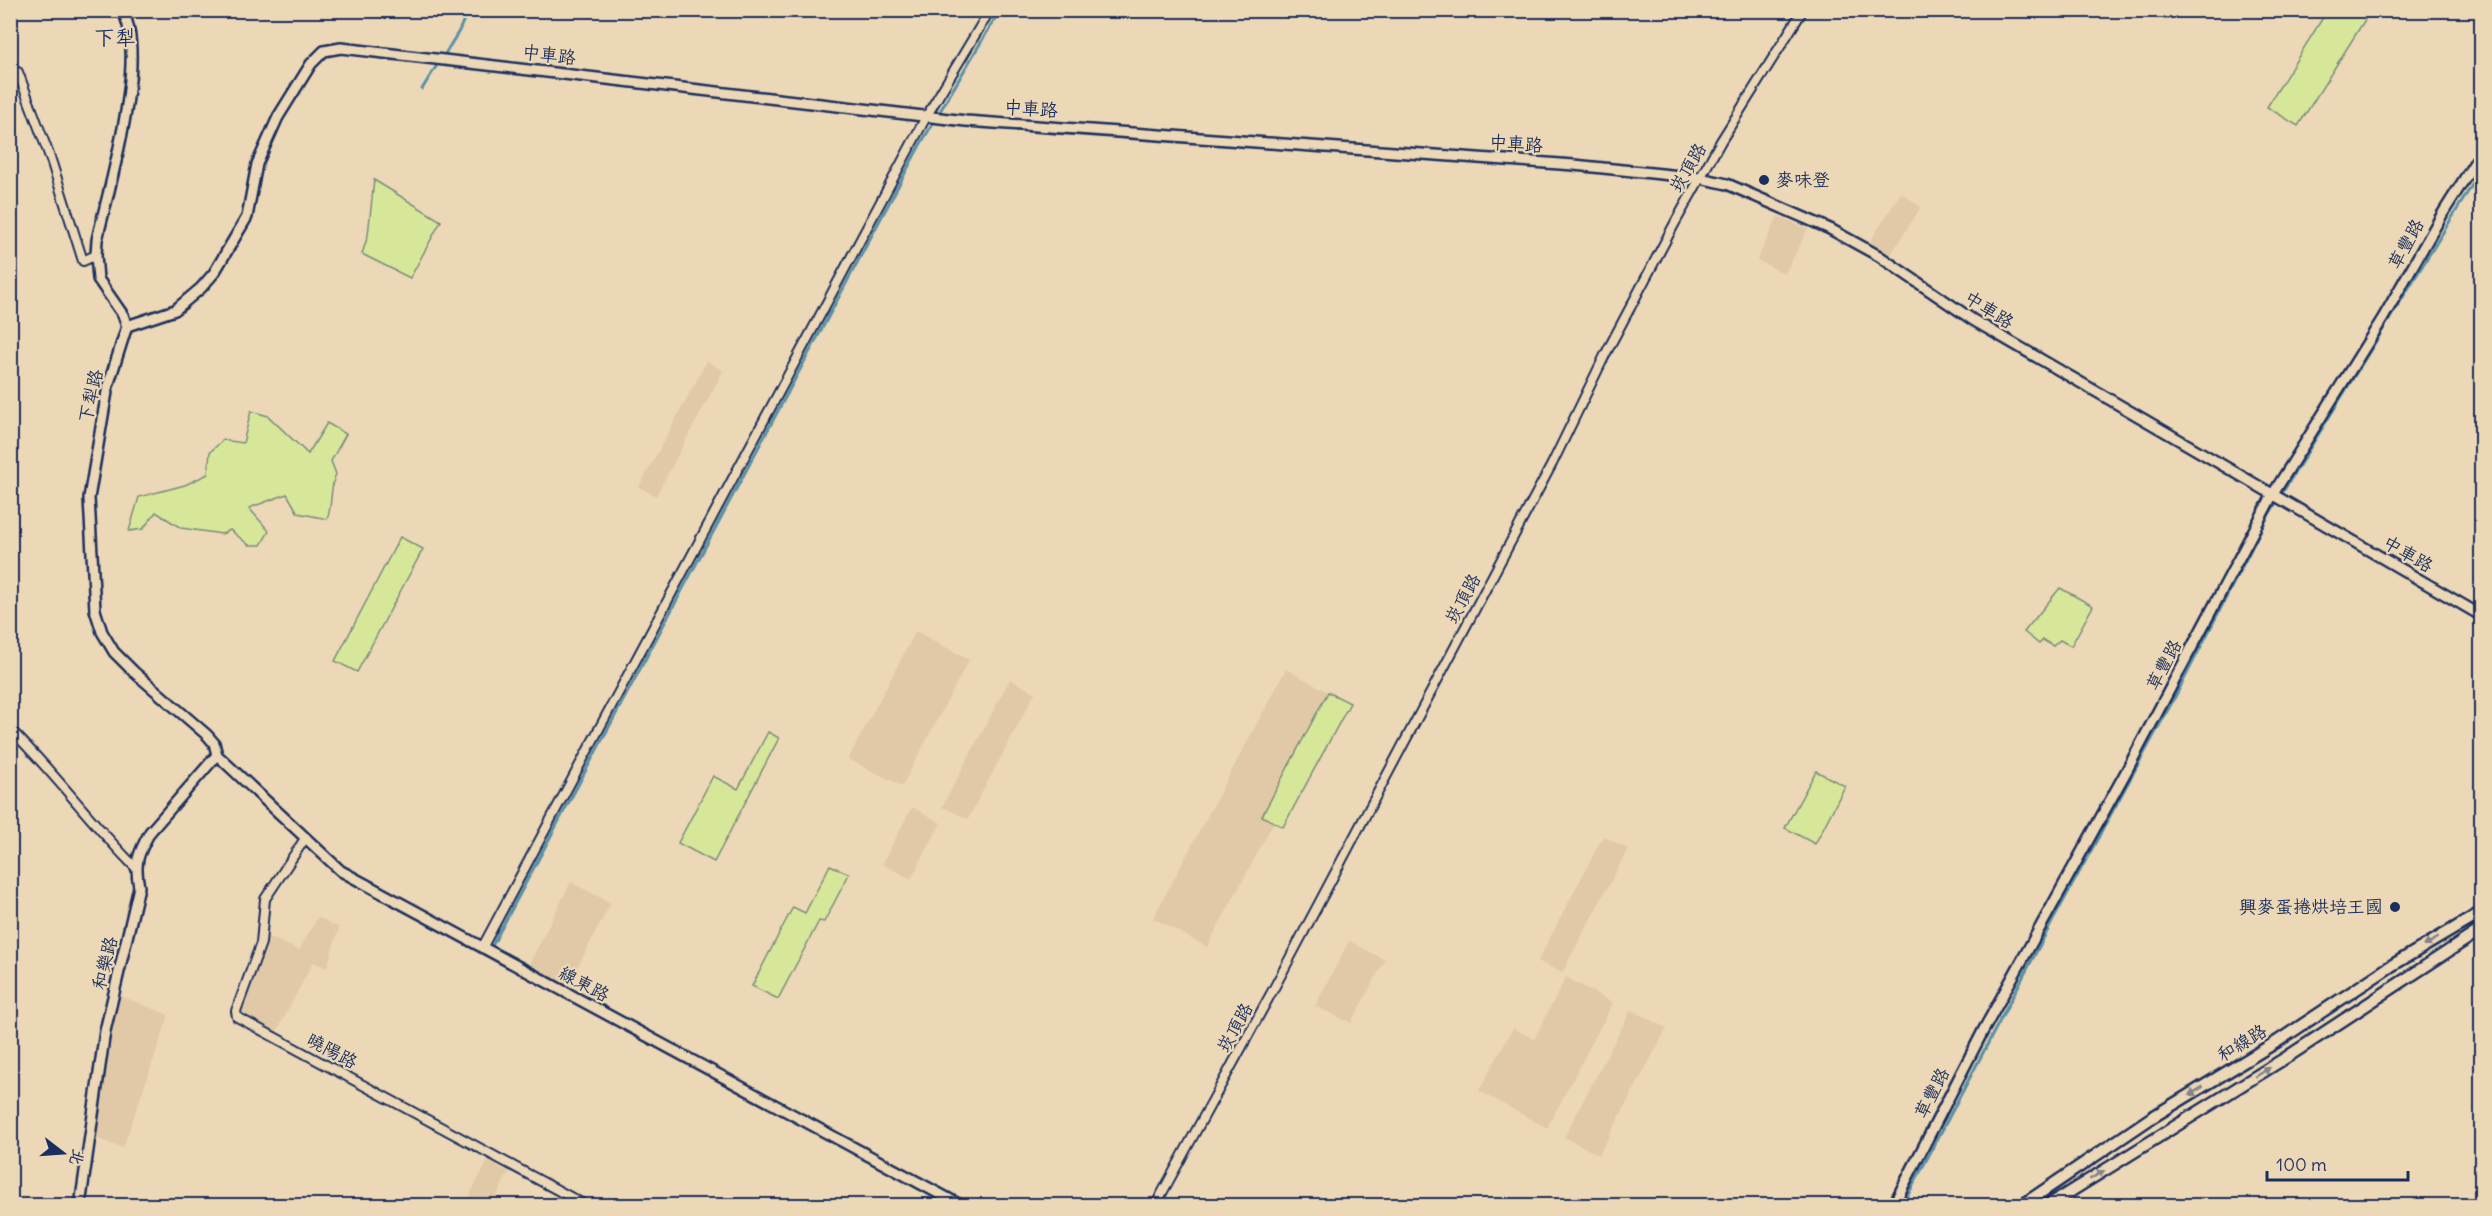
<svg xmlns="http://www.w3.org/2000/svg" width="2492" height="1216" font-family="Delius,'LXGW WenKai TC',sans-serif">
	<rect width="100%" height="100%" fill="#ecd8b6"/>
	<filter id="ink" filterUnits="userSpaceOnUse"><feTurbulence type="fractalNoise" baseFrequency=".0167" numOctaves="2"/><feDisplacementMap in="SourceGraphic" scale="12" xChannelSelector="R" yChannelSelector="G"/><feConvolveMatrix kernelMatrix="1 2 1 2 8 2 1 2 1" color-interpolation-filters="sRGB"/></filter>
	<g filter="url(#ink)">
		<path fill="#e1c9a7" d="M1901,193l20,14 -32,50 -22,-11z
			M1778,216l30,13 -23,45 -28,-14z
			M707,361l16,10 -67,125 -17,-9z
			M916,631l53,29 -67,126 -54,-27z
			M1286,669l42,23 -66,123 12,7 -67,125 -54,-29z
			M1010,679l25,14 -67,126 -26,-12z
			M912,807l29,16 -30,56 -29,-15z
			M1603,836l25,13 -66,124 -24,-12z
			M571,882l40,21 -44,84 -39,-21z
			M318,917l21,11 -12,40 -14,-6 -37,71 -41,-22 31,-75 33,14z
			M1349,941l36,19 -34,63 -36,-17z
			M1566,977l47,26 -66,125 -68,-37 34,-63 21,11z
			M113,993l56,22 -46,133 -33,-12z
			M1631,1010l36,18 -68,127 -35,-18z
			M488,1161l21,11 -17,33h-28z"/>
		<path fill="#d7e79a" stroke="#798b7c" stroke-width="1.5" d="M2327,11h27l12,7 -68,108 -31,-19z
			M374,180l67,41 -31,57 -48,-24 6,-19z
			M251,411l17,5 40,38 19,-31 19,11 -15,27 5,13c-7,15 -3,30 -9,45l-29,-6 -11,-19 -38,14 20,23 -8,14h-12l-19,-15 -8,4 -41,-6 -25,-16 -13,17 -14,2 10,-34 46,-12 23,-11 2,-22 13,-12 20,3z
			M400,537l23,12 -66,123 -22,-11z
			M2060,588l33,18 -22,40 -11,-6 -7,6 -10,-6 -4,4 -15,-12z
			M1328,692l22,11 -67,124 -21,-11z
			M768,732l11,6 -65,124 -36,-19 35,-67 25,13z
			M1816,771l29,15 -30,58 -30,-16z
			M830,865l19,9 -25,48 -5,-1 -41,78 -26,-13 41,-79 12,6z"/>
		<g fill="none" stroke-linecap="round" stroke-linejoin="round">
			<path stroke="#5991a7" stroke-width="3" d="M443,57l16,-26 8,-19 -3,-2
				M422,89l17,-27
				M493,944l427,-799 80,-135
				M1902,1206l150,-284 125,-229 91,-177 214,-347"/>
			<defs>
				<path id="minor" d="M10,74l8,-2 33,88 32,101 13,-6
					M10,729c45,44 81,94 125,138
					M306,837l-41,62 -4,44 -25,68 1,6 350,189
					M482,948l444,-831 64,-107
					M1155,1206l119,-218 278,-524 53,-109 71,-134 45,-80 82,-131"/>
				<path id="tertiary" d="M122,10c27,46 -13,177 -25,230l-1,15 2,24 25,36 4,11 -19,60 -19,112 6,112 7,22 12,20 20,20 73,63 7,8 3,12
					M127,326l48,-16 26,-22 13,-15 33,-56 10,-53 21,-47 33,-53 13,-13 17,-3 625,73 608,44 126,13 27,6 103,45 49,27 94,64 509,296
					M217,755l124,116 621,335
					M80,1206l25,-175 34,-144c-5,-25 -1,-33 11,-55l67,-77
					M1893,1206l90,-175 144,-261 146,-276 110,-176 60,-105 39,-62"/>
				<path id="secondary" d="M2021,1206l130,-88 127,-77 113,-75 91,-54
					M2047,1206l240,-149 195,-128"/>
			</defs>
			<use href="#minor" stroke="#1b2f5e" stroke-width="12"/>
			<use href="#tertiary" stroke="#1b2f5e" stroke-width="14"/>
			<use href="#secondary" stroke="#1b2f5e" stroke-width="15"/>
			<use href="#minor" stroke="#ecd8b6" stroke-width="8"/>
			<use href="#tertiary" stroke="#ecd8b6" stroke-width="9"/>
			<use href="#secondary" stroke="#ecd8b6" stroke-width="10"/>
		</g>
		<defs><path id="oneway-solid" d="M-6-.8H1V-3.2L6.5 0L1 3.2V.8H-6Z" transform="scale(1.5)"/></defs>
		<g fill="#84848a">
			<use href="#oneway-solid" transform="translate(2431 942) rotate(149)"/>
			<use href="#oneway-solid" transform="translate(2263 1072) rotate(-32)"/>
			<use href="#oneway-solid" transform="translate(2196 1091) rotate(149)"/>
			<use href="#oneway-solid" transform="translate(2097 1175) rotate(-31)"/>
		</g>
	</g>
	<g fill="#1b2f5e" stroke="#ecd8b6" stroke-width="2">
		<circle cx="1764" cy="180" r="6"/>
		<circle cx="2395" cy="907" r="6"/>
	</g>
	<g text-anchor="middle" stroke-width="4.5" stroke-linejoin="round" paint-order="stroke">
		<g font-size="18" fill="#1b2f5e" stroke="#ecd8b6">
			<text transform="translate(549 55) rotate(7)" y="6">中車路</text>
			<text transform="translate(1031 109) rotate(4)" y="6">中車路</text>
			<text transform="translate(1516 144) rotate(4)" y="6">中車路</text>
			<text transform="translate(1688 168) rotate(-60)" y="6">崁頂路</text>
			<text transform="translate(2406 244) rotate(-61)" y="6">草豐路</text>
			<text transform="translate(1989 310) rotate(32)" y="6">中車路</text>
			<text transform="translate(91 396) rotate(-77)" y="6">下犁路</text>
			<text transform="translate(2408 554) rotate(30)" y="6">中車路</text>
			<text transform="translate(1463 599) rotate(-62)" y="6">崁頂路</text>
			<text transform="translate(2164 665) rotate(-62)" y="6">草豐路</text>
			<text transform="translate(105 963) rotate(-76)" y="6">和樂路</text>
			<text transform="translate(584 984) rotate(28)" y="6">線東路</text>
			<text transform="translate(1235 1028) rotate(-61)" y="6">崁頂路</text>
			<text transform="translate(2242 1043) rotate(-31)" y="6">和線路</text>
			<text transform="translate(332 1051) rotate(28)" y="6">曉陽路</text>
			<text transform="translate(1932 1093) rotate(-63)" y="6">草豐路</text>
		</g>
		<g font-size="18" fill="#1b2f5e" stroke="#ecd8b6" text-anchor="start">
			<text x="1776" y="186">麥味登</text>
			<text x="2383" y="913" text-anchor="end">興麥蛋捲烘培王國</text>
		</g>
		<g font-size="21" fill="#1b2f5e" stroke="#ecd8b6">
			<text x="115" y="45">下犁</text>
		</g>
	</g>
	<rect width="2492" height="1216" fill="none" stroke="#ecd8b6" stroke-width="36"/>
	<rect x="18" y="18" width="2456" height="1180" fill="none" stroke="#1b2f5e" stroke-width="2" filter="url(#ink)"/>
	<g transform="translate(63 1153) rotate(107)" stroke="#ecd8b6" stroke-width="4.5" paint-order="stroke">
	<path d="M0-4.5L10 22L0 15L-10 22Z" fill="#1b2f5e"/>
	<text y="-9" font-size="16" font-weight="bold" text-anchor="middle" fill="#1b2f5e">北</text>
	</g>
	<path d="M2267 1171v9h141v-9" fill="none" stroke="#1b2f5e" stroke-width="3"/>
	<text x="2276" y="1171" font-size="18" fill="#1b2f5e" stroke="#ecd8b6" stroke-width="4.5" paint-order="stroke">100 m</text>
</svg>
